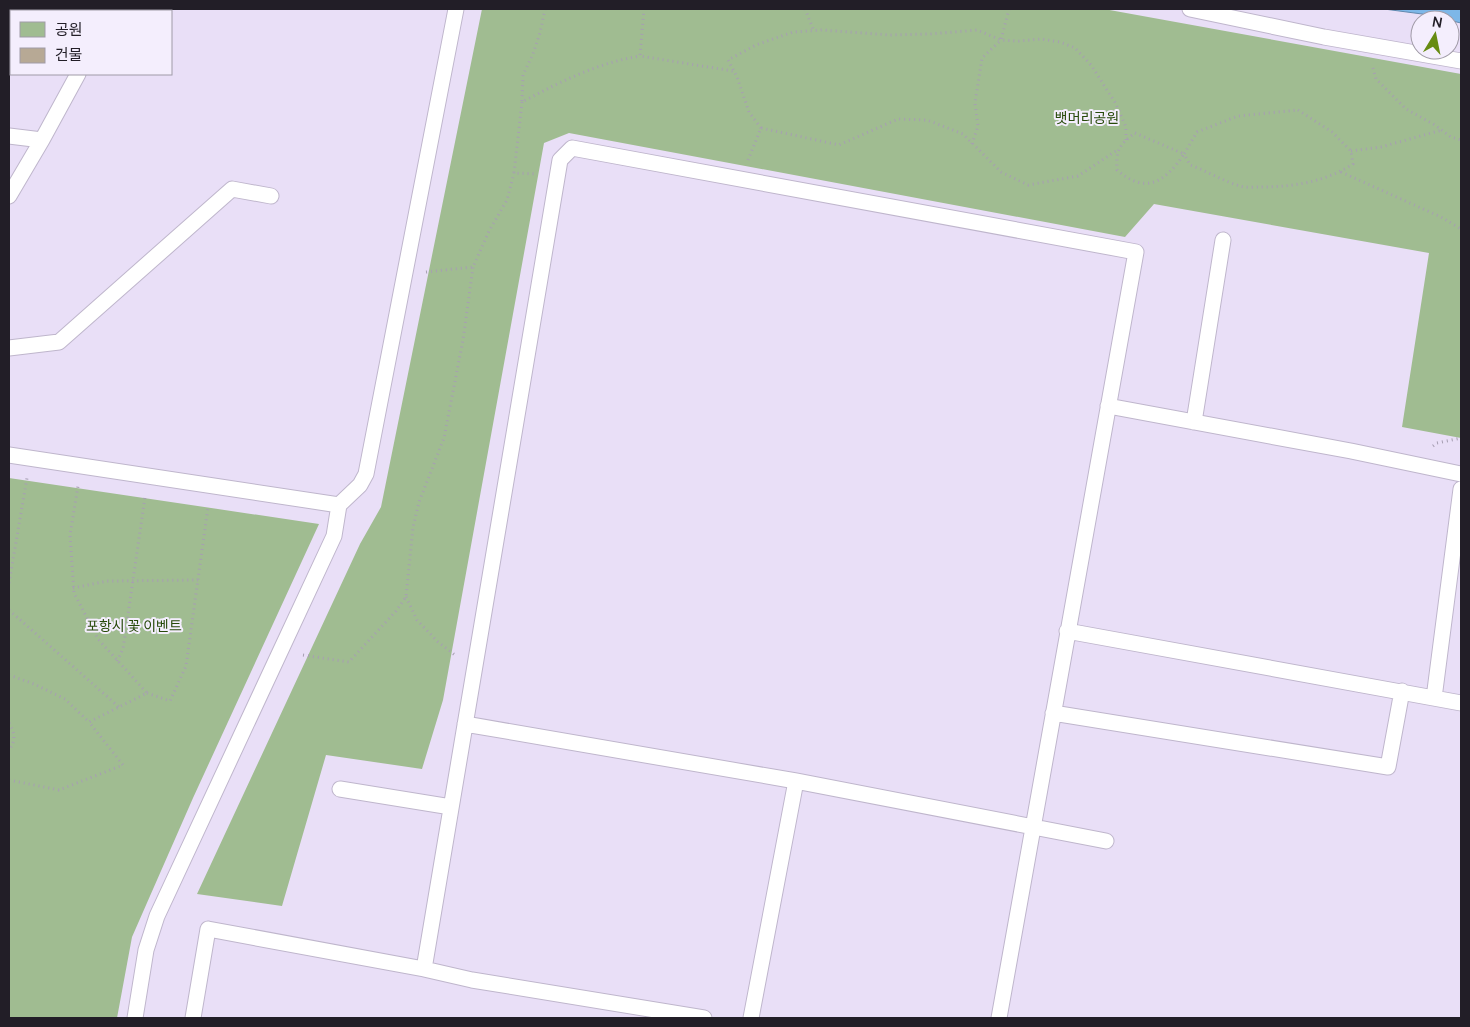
<svg xmlns="http://www.w3.org/2000/svg" width="1470" height="1027" font-family="Manrope,'Noto Sans KR',sans-serif">
	<rect width="100%" height="100%" fill="#e9dff7"/>
	<path fill="#a0bc91" d="M482,9h622l357,65v364l-59,-11 27,-174 -275,-49 -29,33 -556,-104 -25,10 -101,557 -21,69 -96,-14 -44,151 -85,-12 163,-350 21,-37z
		M9,478l310,46 -126,274 -61,139 -15,81h-108z"/>
	<path fill="#7db7e8" stroke="#6289ae" d="M1384,9h77v14l-39,-9z"/>
	<path fill="#b7a995" stroke="#9c8e7a" d="M9,9h54v2h-52v22h-2z"/>
	<g fill="none" stroke-linecap="round" stroke-linejoin="round">
		<defs>
			<path id="service" d="M1190,9l134,28 137,24
				M110,11v-2
				M9,136l33,4 -33,56
				M42,140l36,-66
				M9,348l50,-6 173,-153 39,7
				M1108,406l243,45 110,23
				M1194,422l29,-182
				M9,455l330,50 21,-20 6,-11 90,-465
				M1067,631l394,72
				M1434,698l27,-209
				M1053,713l335,54 14,-76
				M465,724l331,57 310,60
				M340,789l111,18
				M424,969l48,11 232,38
				M135,1018l11,-68 11,-34 177,-380 5,-31
				M193,1018l15,-89 216,40 136,-809 12,-12 564,104 -137,766
				M751,1018l45,-237"/>
		</defs>
		<use href="#service" stroke="#bfb6cc" stroke-width="17"/>
		<path stroke="#a79fb2" stroke-width="3" stroke-dasharray="1 4" stroke-linecap="butt" d="M545,9l-5,24 -7,21 -10,21 -1,27c38,-20 75,-39 118,-46
			M644,9l-4,47 93,15
			M805,9l9,22
			M1373,68l3,11 30,30 29,16 16,12 10,3
			M522,102l-8,71 23,1
			M1298,110l34,22 19,19 2,13c-28,18 -60,23 -93,23 -6,0 -14,1 -20,-1 -17,-5 -33,-15 -50,-21l-6,-11 13,-22 41,-16z
			M761,128l-12,-16 -12,-35 -9,-17 28,-15 37,-13 29,-2 68,5 40,-1 47,-4 24,10 18,1 22,-2 19,3 15,6 16,17 25,39 10,23v13
			M1135,133l49,21c-19,28 -38,41 -67,16 -1,-21 2,-25 18,-37z
			M972,144l6,-18 -3,-23 7,-45 19,-18 8,-31
			M1351,151l30,-4 61,-17
			M748,160l13,-32 78,17 59,-26 29,1 36,14 38,38 27,13 50,-9 41,-27
			M1341,172l100,45 20,12
			M426,272l47,-5 16,-36 18,-31 7,-27
			M1433,446l4,-3 24,-5
			M9,583l18,-105
			M73,588l34,-7 91,-1
			M406,597l11,23 21,22 17,13
			M9,610l110,97
			M303,655l46,7 47,-51 10,-14 7,-70 6,-25 25,-64 19,-98 10,-73
			M117,661l6,-12 22,-152
			M9,675l25,9 31,15 24,23 58,-29 -49,-54 -24,-46 -4,-58 8,-49
			M147,693l23,8 16,-35 22,-159
			M9,723c6,10 7,18 0,27
			M9,780l50,10 64,-25 -34,-43"/>
		<use href="#service" stroke="#fff" stroke-width="15"/>
	</g>
	<g text-anchor="middle" stroke-width="4" stroke-linejoin="round" paint-order="stroke">
		<g font-size="14" fill="#274a0a" stroke="#f4eefd">
			<text x="1087" y="123">뱃머리공원</text>
			<text x="134" y="631">포항시 꽃 이벤트</text>
		</g>
	</g>
	<rect width="1470" height="1027" fill="none" stroke="#221e27" stroke-width="20"/>
	<rect x="10" y="10" width="162" height="65" fill="#f4eefd" stroke="#a09ba7"/>
	<rect x="20" y="22" width="25" height="15" fill="#a0bc91" stroke="#a09ba7"/>
	<text x="55" y="35" font-size="15" fill="#221e27">공원</text>
	<rect x="20" y="48" width="25" height="15" fill="#b7a995" stroke="#a09ba7"/>
	<text x="55" y="60" font-size="15" fill="#221e27">건물</text>
	<g transform="translate(1435 35) rotate(10)"><circle r="24" fill="#f4eefd" stroke="#a09ba7"/>
	<path d="M0-4L9 19L0 12L-9 19Z" fill="#678b12"/>
	<text y="-8" font-size="14" font-weight="bold" text-anchor="middle" fill="#221e27">N</text>
	</g>
</svg>
